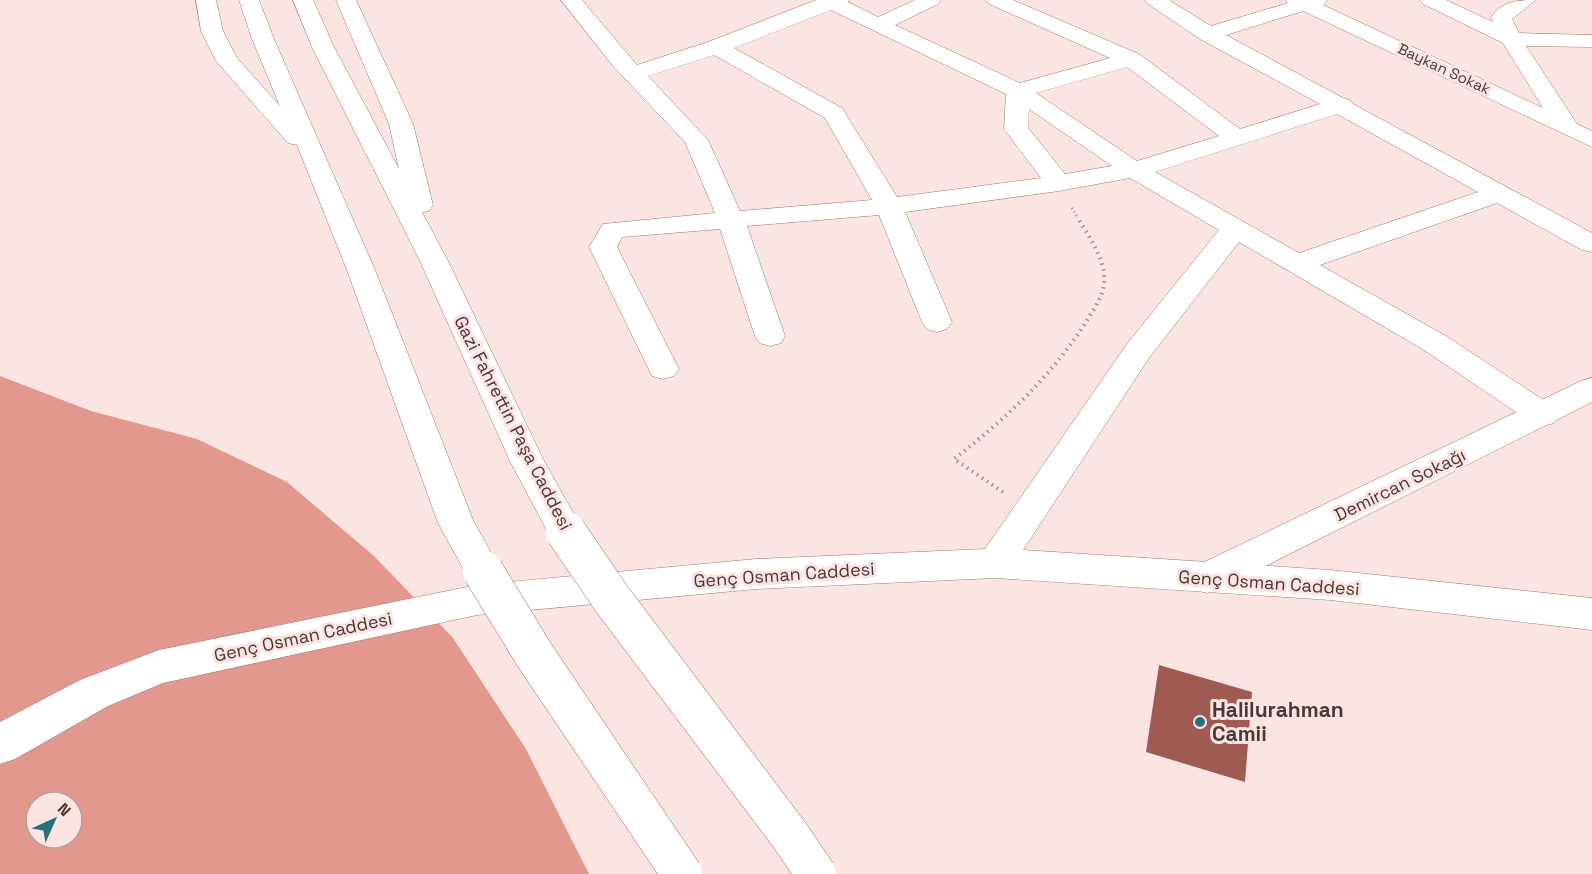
<svg xmlns="http://www.w3.org/2000/svg" width="1592" height="874" font-family="'Space Grotesk',sans-serif">
	<rect width="100%" height="100%" fill="#fae5e2"/>
	<path fill="#e2988e" fill-rule="evenodd" d="M0,376l91,35 106,28 90,43 87,74 79,82 73,111 63,125h-589zM36,802h36v36h-36z"/>
	<path fill="#9f5b53" d="M1159,665l93,27 -7,90 -99,-30z"/>
	<g fill="none" stroke-linecap="round" stroke-linejoin="round">
		<defs>
			<path id="minor" d="M561,0h21l55,65 71,-23 108,-42h33l-1,2 30,15 37,-17h26l-3,4 -43,21 125,58 90,-25 -121,-54 -3,-4h27l126,54 101,75 80,-25 -120,-65 -52,-35 -3,-4h24l42,26 77,-23 -2,-3h42l-5,5 220,103 -40,-65 -80,-39 -3,-4h26l47,22 -2,-5c11,-16 27,-17 45,-17l-24,19 7,14 73,2v12l-66,-1 51,78 15,7v16l-289,-136 -77,24 117,63 7,2 3,4 239,129v19l-10,-2 -85,-47 -177,62 126,71 108,71 5,8 -5,8 -11,3 -11,-3 -108,-73 -185,-108 -90,116 -126,192 307,20 262,28v32l-262,-30 -335,-22 -239,11 -279,26 -314,68 -55,23 -93,53 -15,5v-42l80,-42 79,-30 318,-65 279,-26 229,-10 142,-205 92,-114 -89,-52 -71,13 -154,21 47,110 -5,7 -10,3 -10,-3 -5,-7 -43,-107 -132,11 38,110 -4,7 -11,3 -11,-3 -4,-7 -35,-107 -98,8 -5,10 62,122 -5,7 -11,3 -11,-3 -63,-129 14,-23 112,-11 -30,-71 -72,-76zM831,10l175,84 -2,35 37,49 -144,19 -55,-89 -108,-60zM714,55l111,63 47,82 -132,11 -32,-71 -60,-64zM1127,67l92,69 -82,25 -101,-68zM1029,109l83,57 -47,8 -37,-46zM1337,114l141,78 -179,61 -144,-81z"/>
			<path id="major" d="M1592,378v24l-372,187 -13,4 -13,-4 -6,-11 6,-11 387,-186z"/>
			<path id="highway" d="M196,0h20l7,31 14,27 43,48 -28,-67 -13,-39h20l15,39 101,231 98,250 28,51 -5,10 -13,5 -13,-5 -32,-58 -91,-253 -50,-125 -9,-2 -72,-82 -15,-30z
				M293,0h20l21,47 65,122 -10,-45 -53,-124h20l57,124 20,81 -4,6 -7,1 25,47 97,202 40,71 -5,10 -13,4 -13,-4 -43,-81 -91,-202 -107,-212z"/>
		</defs>
		<use href="#minor" stroke="#a1746d" stroke-width="1"/>
		<use href="#major" stroke="#a1746d" stroke-width="1"/>
		<use href="#highway" stroke="#a1746d" stroke-width="1"/>
		<path stroke="#a5908d" stroke-width="3" stroke-dasharray="1 3" stroke-linecap="butt" d="M1072,208l6,10"/>
		<path stroke="#a5908d" stroke-width="4" stroke-dasharray="1.5 4.5" stroke-linecap="butt" d="M1003,492l-49,-33c50,-39 95,-80 130,-134 8,-13 18,-26 20,-41 3,-23 -16,-49 -27,-67"/>
		<use href="#minor" fill="#fff" fill-rule="evenodd"/>
		<use href="#major" fill="#fff" fill-rule="evenodd"/>
		<use href="#highway" fill="#fff" fill-rule="evenodd"/>
		<defs>
			<path id="highway-bridge" d="M566,532l45,66 180,239 25,37
				M483,571l52,85 147,218"/>
		</defs>
		<use href="#highway-bridge" stroke="#a1746d" stroke-width="41" stroke-linecap="butt"/>
		<use href="#highway-bridge" stroke="#fff" stroke-width="40"/>
	</g>
	<circle fill="#28717b" stroke="#fae5e2" stroke-width="2" cx="1200" cy="722" r="6"/>
	<g text-anchor="middle" stroke-width="6" stroke-linejoin="round" paint-order="stroke">
		<g font-size="15" fill="#4b3734" stroke="#fae5e2">
			<text transform="translate(1444 69) rotate(25)" y="5">Baykan Sokak</text>
		</g>
		<g font-size="18" fill="#4b3734" stroke="#fae5e2">
			<text transform="translate(513 423) rotate(63)" y="6">Gazi Fahrettin Paşa Caddesi</text>
			<text transform="translate(1400 485) rotate(-26)" y="6">Demircan Sokağı</text>
			<text transform="translate(784 575) rotate(-4)" y="6">Genç Osman Caddesi</text>
			<text transform="translate(1269 583) rotate(4)" y="6">Genç Osman Caddesi</text>
			<text transform="translate(303 637) rotate(-12)" y="6">Genç Osman Caddesi</text>
		</g>
		<g font-size="21" font-weight="bold" fill="#4b3734" stroke="#fae5e2" text-anchor="start">
			<text x="1212" y="717">Halilurahman<tspan x="1212" dy="24">Camii</tspan></text>
		</g>
	</g>
	<g transform="translate(54 820) rotate(45)"><circle r="28" fill="#fae5e2" stroke="#b49f9c" stroke-width="1.5"/>
	<path d="M0-4.5L10 22L0 15L-10 22Z" fill="#28717b"/>
	<text y="-9" font-size="16" font-weight="bold" text-anchor="middle" fill="#4b3734">N</text>
	</g>
</svg>
